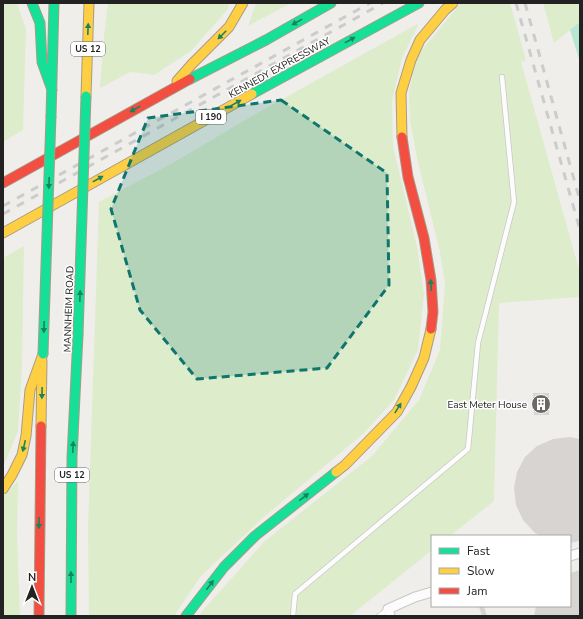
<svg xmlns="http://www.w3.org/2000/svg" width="583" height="619" font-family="'Nunito Sans',sans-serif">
	<rect width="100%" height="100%" fill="#f0eeeb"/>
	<path fill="#ddeccb" d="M3,3h14l9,26 -3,101 -20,12z
		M108,3h121l-1,6 -37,42 -37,24 -24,-3 -30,16 4,-53z
		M256,3h35l-43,23z
		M461,3h49l16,57 -5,2 59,211v24l-81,6 -5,198 -44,35h-18v14l-82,66h-151l5,-7 61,-68 107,-85 47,-56 21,-50 5,-66 -5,-32 -23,-94 -7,-38 -1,-28 8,-36z
		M543,3h37v19l-26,21z
		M419,23l-17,35 -10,43 1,45 24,101 7,47 -6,56 -24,50 -30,33 -100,84 -63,59 -27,40h-85l-1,-87 11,-327 72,-38 76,-45z
		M24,246l-2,120 -4,65 -15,36v-209z
		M18,481l-1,53 3,82h-17v-119z"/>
	<path fill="#b7e6d2" d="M580,22v40l-10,-32z"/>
	<path fill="#d7d4d2" d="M533,393h16v22h-15z
		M570,437l10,2v102l-10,2v-7h-29l-6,-3 -12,-13 -7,-15 -2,-17 3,-16 8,-15 12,-11 16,-7z
		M580,570v46h-46l2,-10h34v-33z
		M484,606l3,10h-5l-3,-9z"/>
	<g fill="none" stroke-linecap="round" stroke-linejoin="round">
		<defs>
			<path id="lane" d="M293,616l2,-22 173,-145 10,-106 36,-141 -12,-125
				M379,616l9,-7"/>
			<path id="street" d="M570,556l10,-3
				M390,616l-2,-7 27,-12 17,-5"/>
			<path id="fast" d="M32,3l8,20 2,39 10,28
				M190,79l76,-39 65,-37
				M252,94l167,-91
				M51,116l3,-113
				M71,616l1,-159 6,-122
				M186,616l38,-49 31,-31 81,-64"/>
			<path id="slow" d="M177,81l15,-17 37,-37 14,-24
				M86,96l3,-93
				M402,137l-1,-44 10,-33 9,-20 25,-30 8,-7
				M3,233l249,-139
				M41,426l1,-65
				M336,472l9,-7 52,-53 14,-25 13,-29 7,-29
				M3,489l9,-14 10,-20 4,-19 4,-46 13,-36"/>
			<path id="jam" d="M402,137l6,40 16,61 7,42 2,32 -2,17
				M3,183l187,-104
				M39,616l2,-190"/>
		</defs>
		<use href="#lane" stroke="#c9c8c7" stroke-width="6"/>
		<use href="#street" stroke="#c9c8c7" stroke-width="11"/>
		<use href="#fast" stroke="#a79c86" stroke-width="11"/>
		<use href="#slow" stroke="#a79c86" stroke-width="11"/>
		<use href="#jam" stroke="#a79c86" stroke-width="11"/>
		<use href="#lane" stroke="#fdfcfc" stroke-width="4.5"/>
		<use href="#street" stroke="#fdfcfc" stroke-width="9"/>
		<use href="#fast" stroke="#16e098" stroke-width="9"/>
		<use href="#slow" stroke="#ffcf43" stroke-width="9"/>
		<use href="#jam" stroke="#f24e42" stroke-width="9"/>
		<path stroke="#ccc" stroke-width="3" stroke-dasharray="8 8" stroke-linecap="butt" d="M516,3l64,227
			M525,3l55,198
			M3,206l367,-203
			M3,214l380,-211"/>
		<defs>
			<path id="fast-bridge" d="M78,335l8,-239
				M43,354l8,-238"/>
		</defs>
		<use href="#fast-bridge" stroke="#a79c86" stroke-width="11" stroke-linecap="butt"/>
		<use href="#fast-bridge" stroke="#16e098" stroke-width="9"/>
	</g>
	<defs><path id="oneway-solid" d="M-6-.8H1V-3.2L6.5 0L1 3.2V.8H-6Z"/></defs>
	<g fill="#1c815d">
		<use href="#oneway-solid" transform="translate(297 22) rotate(151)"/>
		<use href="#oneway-solid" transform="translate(88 29) rotate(-88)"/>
		<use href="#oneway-solid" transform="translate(222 35) rotate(135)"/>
		<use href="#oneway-solid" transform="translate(350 40) rotate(-29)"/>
		<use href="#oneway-solid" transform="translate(236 103) rotate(-29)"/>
		<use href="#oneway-solid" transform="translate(135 109) rotate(151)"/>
		<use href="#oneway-solid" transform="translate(98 179) rotate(-29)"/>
		<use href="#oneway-solid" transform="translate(49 183) rotate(92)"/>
		<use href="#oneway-solid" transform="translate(431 285) rotate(-94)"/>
		<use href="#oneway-solid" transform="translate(80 296) rotate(-88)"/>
		<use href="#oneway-solid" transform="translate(44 327) rotate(92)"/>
		<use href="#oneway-solid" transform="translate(42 393) rotate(91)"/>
		<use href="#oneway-solid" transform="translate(398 408) rotate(-58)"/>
		<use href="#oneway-solid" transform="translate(24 446) rotate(103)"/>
		<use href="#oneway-solid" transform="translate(73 447) rotate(-87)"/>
		<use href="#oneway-solid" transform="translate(304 497) rotate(-38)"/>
		<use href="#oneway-solid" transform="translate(39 523) rotate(91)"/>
		<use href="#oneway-solid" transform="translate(71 577) rotate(-90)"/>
		<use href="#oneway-solid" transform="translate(210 585) rotate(-53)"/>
	</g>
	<path fill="#0f766e" fill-opacity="0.2" stroke="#0f766e" stroke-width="3" stroke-dasharray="8 5" stroke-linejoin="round" d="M281,100l106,73 2,112 -62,83 -130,11 -57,-69 -29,-101 37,-91z"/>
	<defs>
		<symbol id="building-disc" viewBox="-11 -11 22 22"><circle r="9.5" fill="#6a6968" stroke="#fff"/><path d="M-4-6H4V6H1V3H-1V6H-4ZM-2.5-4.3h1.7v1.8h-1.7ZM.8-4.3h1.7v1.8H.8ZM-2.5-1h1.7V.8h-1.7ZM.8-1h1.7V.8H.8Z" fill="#fff"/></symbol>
	</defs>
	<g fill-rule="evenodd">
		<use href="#building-disc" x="530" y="393" width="22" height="22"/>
	</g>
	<g text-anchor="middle" stroke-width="3" stroke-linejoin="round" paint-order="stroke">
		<g fill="#fff" stroke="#646464" stroke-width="1">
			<rect x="71" y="42" width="34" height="14" rx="3"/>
			<rect x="196" y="110" width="30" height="14" rx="3"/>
			<rect x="55" y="468" width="34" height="14" rx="3"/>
		</g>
		<g font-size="9" font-weight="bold" fill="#222">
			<text x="88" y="52">US 12</text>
			<text x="211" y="120">I 190</text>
			<text x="72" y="478">US 12</text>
		</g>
		<g font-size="10" fill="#222" stroke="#fff">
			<text transform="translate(279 67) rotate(-29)" y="4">KENNEDY EXPRESSWAY</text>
			<text transform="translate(68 309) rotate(-88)" y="4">MANNHEIM ROAD</text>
		</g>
		<g font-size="10" fill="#222" stroke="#fff" text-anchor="end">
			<text x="527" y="408">East Meter House</text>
		</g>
	</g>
	<rect width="583" height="619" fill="none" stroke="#222222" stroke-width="8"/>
	<rect x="431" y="535" width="140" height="72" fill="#ffffff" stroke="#a7a7a7"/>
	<rect x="439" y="548" width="20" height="6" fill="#16e098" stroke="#a7a7a7"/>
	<text x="467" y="555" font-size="12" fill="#222222">Fast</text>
	<rect x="439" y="568" width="20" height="6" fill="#ffcf43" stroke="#a7a7a7"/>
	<text x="467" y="575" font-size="12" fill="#222222">Slow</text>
	<rect x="439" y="588" width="20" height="6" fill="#f24e42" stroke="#a7a7a7"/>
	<text x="467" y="595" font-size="12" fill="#222222">Jam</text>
	<g transform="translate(32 587)" stroke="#ffffff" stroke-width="3" paint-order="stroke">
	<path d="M0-3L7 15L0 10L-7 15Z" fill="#222222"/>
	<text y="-6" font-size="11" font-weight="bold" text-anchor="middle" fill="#222222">N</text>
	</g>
</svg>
